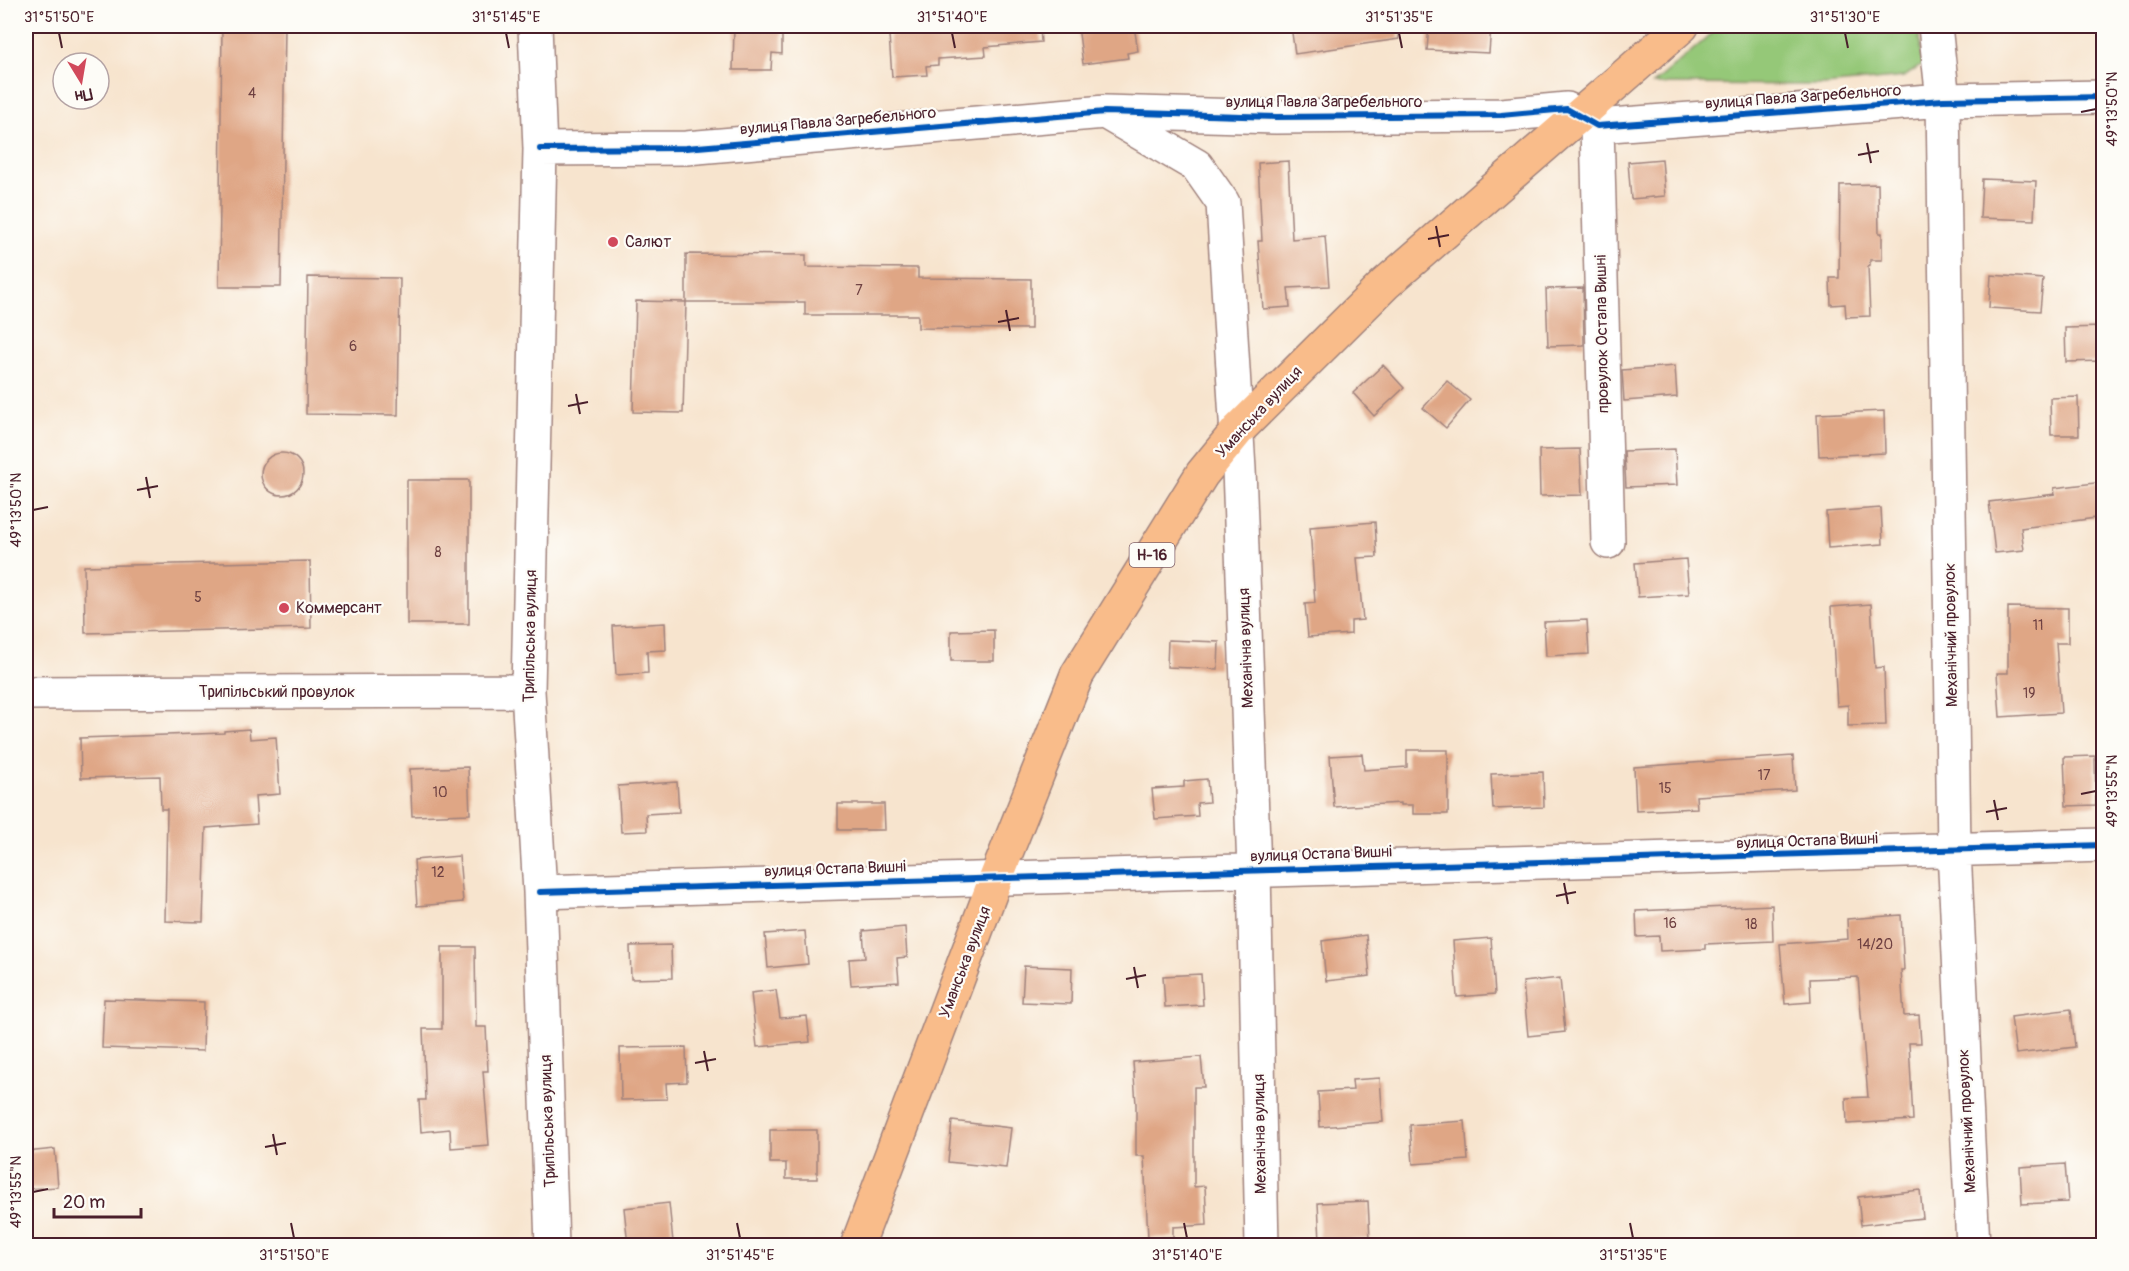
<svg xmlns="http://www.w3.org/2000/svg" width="2129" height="1271" font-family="Pangolin,sans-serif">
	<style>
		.green { fill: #95c878; stroke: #707452; stroke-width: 1.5 }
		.building { fill: #dfa685 }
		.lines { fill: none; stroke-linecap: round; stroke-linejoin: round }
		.minor-casing { stroke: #a0827c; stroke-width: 36 }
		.major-casing { stroke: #a0827c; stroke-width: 36 }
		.minor { stroke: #fff; stroke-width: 33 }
		.major { stroke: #f9bc8a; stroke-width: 33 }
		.cycleway-casing { stroke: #fdfcf7; stroke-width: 10 }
		.cycleway { stroke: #0057b8; stroke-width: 6 }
		.ticks { fill: none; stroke: #4a1f2b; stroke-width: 2 }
		.poi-dot { fill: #d1495b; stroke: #fdfcf7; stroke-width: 2 }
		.labels { text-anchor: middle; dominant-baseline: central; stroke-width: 4.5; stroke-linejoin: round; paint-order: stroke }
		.number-label { font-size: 14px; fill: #6f4142 }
		.shield { fill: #fdfcf7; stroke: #806168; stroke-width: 1.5 }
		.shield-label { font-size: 15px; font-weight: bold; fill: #4a1f2b }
		.street-label { font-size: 16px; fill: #4a1f2b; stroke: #fdfcf7 }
		.poi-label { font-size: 16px; fill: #4a1f2b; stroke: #fdfcf7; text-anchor: start }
		.neatline { fill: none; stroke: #4a1f2b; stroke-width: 2 }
		.ticks-label { font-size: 15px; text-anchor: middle; fill: #4a1f2b }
	</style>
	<rect width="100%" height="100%" fill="#fdfcf7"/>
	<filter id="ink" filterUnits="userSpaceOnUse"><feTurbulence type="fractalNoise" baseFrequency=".0167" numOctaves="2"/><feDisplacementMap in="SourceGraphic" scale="12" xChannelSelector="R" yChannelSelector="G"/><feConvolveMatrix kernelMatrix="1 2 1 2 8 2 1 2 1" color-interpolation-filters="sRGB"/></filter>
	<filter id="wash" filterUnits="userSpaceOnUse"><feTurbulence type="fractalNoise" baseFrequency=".008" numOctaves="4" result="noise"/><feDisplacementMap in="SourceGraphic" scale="24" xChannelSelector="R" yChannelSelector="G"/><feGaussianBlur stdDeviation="1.35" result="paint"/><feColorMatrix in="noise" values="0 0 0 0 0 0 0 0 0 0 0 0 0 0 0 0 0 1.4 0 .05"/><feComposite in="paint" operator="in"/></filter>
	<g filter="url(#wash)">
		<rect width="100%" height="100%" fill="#f7e4ce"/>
		<path class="green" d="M1721,26H1918L1922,65L1904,77L1825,85L1653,84Z"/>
		<g id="blocks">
			<path class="building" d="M222,26H285L281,287H219Z
				M734,26H782V54L772,53L771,70H733Z
				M962,26H1040L1041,42L985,47L986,56L938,59V65L926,66L927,75L892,77L889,35L962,30Z
				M1078,26H1134L1138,51L1127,53L1128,58L1083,64Z
				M1291,26H1398L1399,39L1295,54Z
				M1429,26H1491L1489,53L1427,50Z
				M1662,159L1665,196L1631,199L1628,162Z
				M1288,161L1292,239L1325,236L1329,286L1288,288L1290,307L1263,309L1258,241H1262L1258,163Z
				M1982,179L2036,181L2034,220L1980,218Z
				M1878,184L1879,233H1882V260H1870V265L1868,266L1870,316L1846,317L1845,304L1831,305L1830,278H1839L1840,185Z
				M686,254L806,255V267L918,268V278L1031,279V329L918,328V315H805V302H686Z
				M1991,275L2043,279L2040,311L1989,308Z
				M308,277L400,278L398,415L306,414Z
				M1583,288L1584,345L1548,346L1546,289Z
				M636,301L686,302L683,413L633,412Z
				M2103,327V361L2066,362L2065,328Z
				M1383,365L1404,388L1374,416L1353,393Z
				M1675,366L1677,397L1624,401L1622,370Z
				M1447,381L1470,400L1446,428L1423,408Z
				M2078,397L2079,435H2051L2050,398Z
				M1884,411L1885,453L1819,456L1817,414Z
				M1580,449L1582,495L1540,496L1539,450Z
				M1675,449L1677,485L1626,487L1624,451Z
				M261 474a21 21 0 1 1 42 0a21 21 0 1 1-42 0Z
				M407,480H469V624H407Z
				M2103,482V517L2021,528L2024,550L1995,553L1989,502L2055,494L2054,488Z
				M1881,508L1883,544L1828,548L1826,512Z
				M1375,522L1377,557L1357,558L1363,620L1351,621V634L1308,637L1305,604L1315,603L1310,527Z
				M1686,559L1689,594L1638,597L1635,563Z
				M310,561L311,628L85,633L84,566Z
				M1871,604L1875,668L1884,667L1886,725L1848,726V705L1837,706L1831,607Z
				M2008,607L2068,608V643H2056L2061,713L2000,717L1997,673H2008Z
				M1587,620L1589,654L1546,656L1544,622Z
				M665,623L666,650L647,651L648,673L616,675L613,626Z
				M994,630V661H951V631Z
				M1168,640L1219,642L1218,669L1167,667Z
				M249,729L250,739L276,737L280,794L255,796L257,824L206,828L203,922L165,921L167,809H161L160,776L81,778L80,738L224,733V731Z
				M1407,750H1448V814H1413V805H1401V803L1334,807L1330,756L1362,754L1364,770L1407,767Z
				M1793,756L1795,790L1696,796L1697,808L1636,811L1634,767Z
				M2095,756L2096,805L2066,806L2064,757Z
				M468,767L470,814L412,816L410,769Z
				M1543,772L1544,807L1493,809L1491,774Z
				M1207,779L1209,802L1197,803L1198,816L1155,819L1152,789L1184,787V781Z
				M677,782L679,812L646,814L647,831L621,832L618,786Z
				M838,804H884L885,830H838Z
				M459,856L463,902L417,906L414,860Z
				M1772,905L1773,941L1705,944V949L1660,951L1659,936L1637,937L1636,911Z
				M1901,915L1904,970H1901L1904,1016L1919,1015L1921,1043H1909L1913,1120L1847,1124L1846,1098L1868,1097L1858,977L1810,979L1811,1002L1785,1004L1780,944L1848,939L1847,919Z
				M905,927L907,957L897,958L899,982L851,985L849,959L865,958L863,931Z
				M805,931L808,964L768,968L765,934Z
				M1366,935L1370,976L1326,981L1322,941Z
				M1491,938L1495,994L1457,997L1453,941Z
				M671,945L672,978L631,979L630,946Z
				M442,947H475L476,1027H486L488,1071H483L489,1145L451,1148L450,1129L421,1132L419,1100H426L423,1029H442Z
				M1024,966L1072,968L1071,1004L1022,1002Z
				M1201,974L1203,1005L1165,1007L1163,976Z
				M1560,978L1565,1032L1528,1036L1523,982Z
				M776,990L780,1018L807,1016L810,1042L757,1047L751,993Z
				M104,999L204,1002L203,1051L102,1048Z
				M2071,1009L2075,1047L2016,1054L2011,1017Z
				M686,1047L687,1082L666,1083L667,1099L621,1100L620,1048Z
				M1201,1057L1204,1087H1194V1187L1205,1186L1207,1225L1173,1227V1237L1148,1238L1144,1156H1136V1104L1133,1062Z
				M1380,1078L1383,1122L1320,1127L1318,1092L1353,1090L1352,1080Z
				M952,1121L1011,1128L1006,1168L948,1162Z
				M1465,1121L1468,1160L1413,1164L1410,1125Z
				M770,1130H817V1179H786V1163H770Z
				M55,1149L58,1187L26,1189V1152Z
				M2065,1164L2068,1202L2022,1204L2020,1167Z
				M1920,1190L1923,1218L1861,1225L1858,1197Z
				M1368,1201L1370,1239L1320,1241L1318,1203Z
				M669,1203L673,1242L628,1245L624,1208Z"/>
		</g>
	</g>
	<g filter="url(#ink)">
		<use href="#blocks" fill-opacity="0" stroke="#a0827c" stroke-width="1.5"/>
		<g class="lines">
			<defs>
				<path id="minor" d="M535,26L540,149L528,691L540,892L552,1246
					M1935,26L1943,100L1954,850L1973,1246
					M1108,114L1197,166L1223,203L1239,469L1254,870L1262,1246
					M1597,126L1608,542
					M540,149L686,148L1105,112L1276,117L1501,115L1567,109L1597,126L1943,100L2104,97
					M26,693L528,691
					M540,892L2104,845"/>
				<path id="major" d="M857,1246L996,878L1077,675L1202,474L1238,430L1385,284L1682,26"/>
			</defs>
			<use href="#minor" class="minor-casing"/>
			<use href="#major" class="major-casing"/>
			<use href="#minor" class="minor"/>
			<use href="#major" class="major"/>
			<defs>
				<path id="cycleway" d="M540,149L686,148L1105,112L1276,117L1501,115L1567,109L1597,126L1943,100L2104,97
					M540,892L2104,845"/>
			</defs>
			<use href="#cycleway" class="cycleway-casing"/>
			<use href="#cycleway" class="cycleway"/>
		</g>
	</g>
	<path class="ticks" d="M59,33L62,48M506,33L509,48M952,33L955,48M1399,33L1402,48M1845,33L1848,48M2081,112L2096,109M1867,143L1871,163M1858,155L1879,151M1436,226L1440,247M1428,239L1449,235M1006,310L1010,331M998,322L1019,318M576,394L580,414M568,406L588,402M146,477L150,498M137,490L158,486M33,510L48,507M2081,794L2096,791M1994,800L1998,820M1986,812L2007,808M1564,883L1568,904M1556,896L1576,892M1134,967L1138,988M1126,979L1146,975M704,1051L708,1071M695,1063L716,1059M273,1134L277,1155M265,1147L286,1143M33,1192L48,1189M291,1223L294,1238M737,1223L740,1238M1184,1223L1187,1238M1630,1223L1633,1238"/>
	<g class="poi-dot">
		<circle cx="613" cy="242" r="6"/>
		<circle cx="284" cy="608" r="6"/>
	</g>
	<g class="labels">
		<g class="number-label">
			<text x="252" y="93">4</text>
			<text x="859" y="290">7</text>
			<text x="353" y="346">6</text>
			<text x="438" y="552">8</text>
			<text x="198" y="597">5</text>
			<text x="2038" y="625">11</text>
			<text x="2029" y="693">19</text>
			<text x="1764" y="775">17</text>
			<text x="1665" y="788">15</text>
			<text x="440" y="792">10</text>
			<text x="438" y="872">12</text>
			<text x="1670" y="923">16</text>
			<text x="1751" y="924">18</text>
			<text x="1875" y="944">14/20</text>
		</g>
		<rect class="shield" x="1129.5" y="543" width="45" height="24" rx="4.5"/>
		<g class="shield-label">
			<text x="1152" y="555">Н-16</text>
		</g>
		<g class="street-label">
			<text transform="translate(1803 97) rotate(-4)">вулиця Павла Загребельного</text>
			<text x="1324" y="102">вулиця Павла Загребельного</text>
			<text transform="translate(838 121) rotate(-5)">вулиця Павла Загребельного</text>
			<text transform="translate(1602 334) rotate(-91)">провулок Остапа Вишні</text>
			<text transform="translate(1259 412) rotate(-47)">Уманська вулиця</text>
			<text transform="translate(1951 635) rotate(-91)">Механічний провулок</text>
			<text transform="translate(530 636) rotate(-89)">Трипільська вулиця</text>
			<text transform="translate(1246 648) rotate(-92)">Механічна вулиця</text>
			<text x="277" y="692">Трипільський провулок</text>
			<text transform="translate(1807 841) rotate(-2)">вулиця Остапа Вишні</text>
			<text transform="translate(1321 854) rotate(-2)">вулиця Остапа Вишні</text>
			<text transform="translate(835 869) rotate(-2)">вулиця Остапа Вишні</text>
			<text transform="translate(965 962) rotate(-69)">Уманська вулиця</text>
			<text transform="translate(548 1121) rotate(-92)">Трипільська вулиця</text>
			<text transform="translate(1967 1121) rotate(-93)">Механічний провулок</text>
			<text transform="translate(1260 1134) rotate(-91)">Механічна вулиця</text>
		</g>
		<g class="poi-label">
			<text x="625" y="242">Салют</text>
			<text x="296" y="608">Коммерсант</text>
		</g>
	</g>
	<rect width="2129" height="1271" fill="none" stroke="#fdfcf7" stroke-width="66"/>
	<g transform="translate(81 81) rotate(169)"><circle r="28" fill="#fdfcf7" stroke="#b5a4a5" stroke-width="1.5"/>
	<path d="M0-4.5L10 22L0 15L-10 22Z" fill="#d1495b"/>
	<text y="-9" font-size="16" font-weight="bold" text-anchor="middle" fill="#4a1f2b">Пн</text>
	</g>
	<path d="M54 1208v9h87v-9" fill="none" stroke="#4a1f2b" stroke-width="3"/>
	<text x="63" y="1208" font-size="18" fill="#4a1f2b" stroke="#fdfcf7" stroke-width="4.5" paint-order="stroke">20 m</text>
	<rect x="33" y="33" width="2063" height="1205" class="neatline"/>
	<g class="ticks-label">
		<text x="59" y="22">31°51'50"E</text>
		<text x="506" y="22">31°51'45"E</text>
		<text x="952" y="22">31°51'40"E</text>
		<text x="1399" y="22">31°51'35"E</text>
		<text x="1845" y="22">31°51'30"E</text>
		<text transform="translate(2112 109) rotate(-90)" y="5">49°13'50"N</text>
		<text transform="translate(16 510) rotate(-90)" y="5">49°13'50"N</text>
		<text transform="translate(2112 791) rotate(-90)" y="5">49°13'55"N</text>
		<text transform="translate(16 1192) rotate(-90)" y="5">49°13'55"N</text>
		<text x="294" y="1260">31°51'50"E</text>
		<text x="740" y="1260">31°51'45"E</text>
		<text x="1187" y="1260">31°51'40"E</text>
		<text x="1633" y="1260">31°51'35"E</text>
	</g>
</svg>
